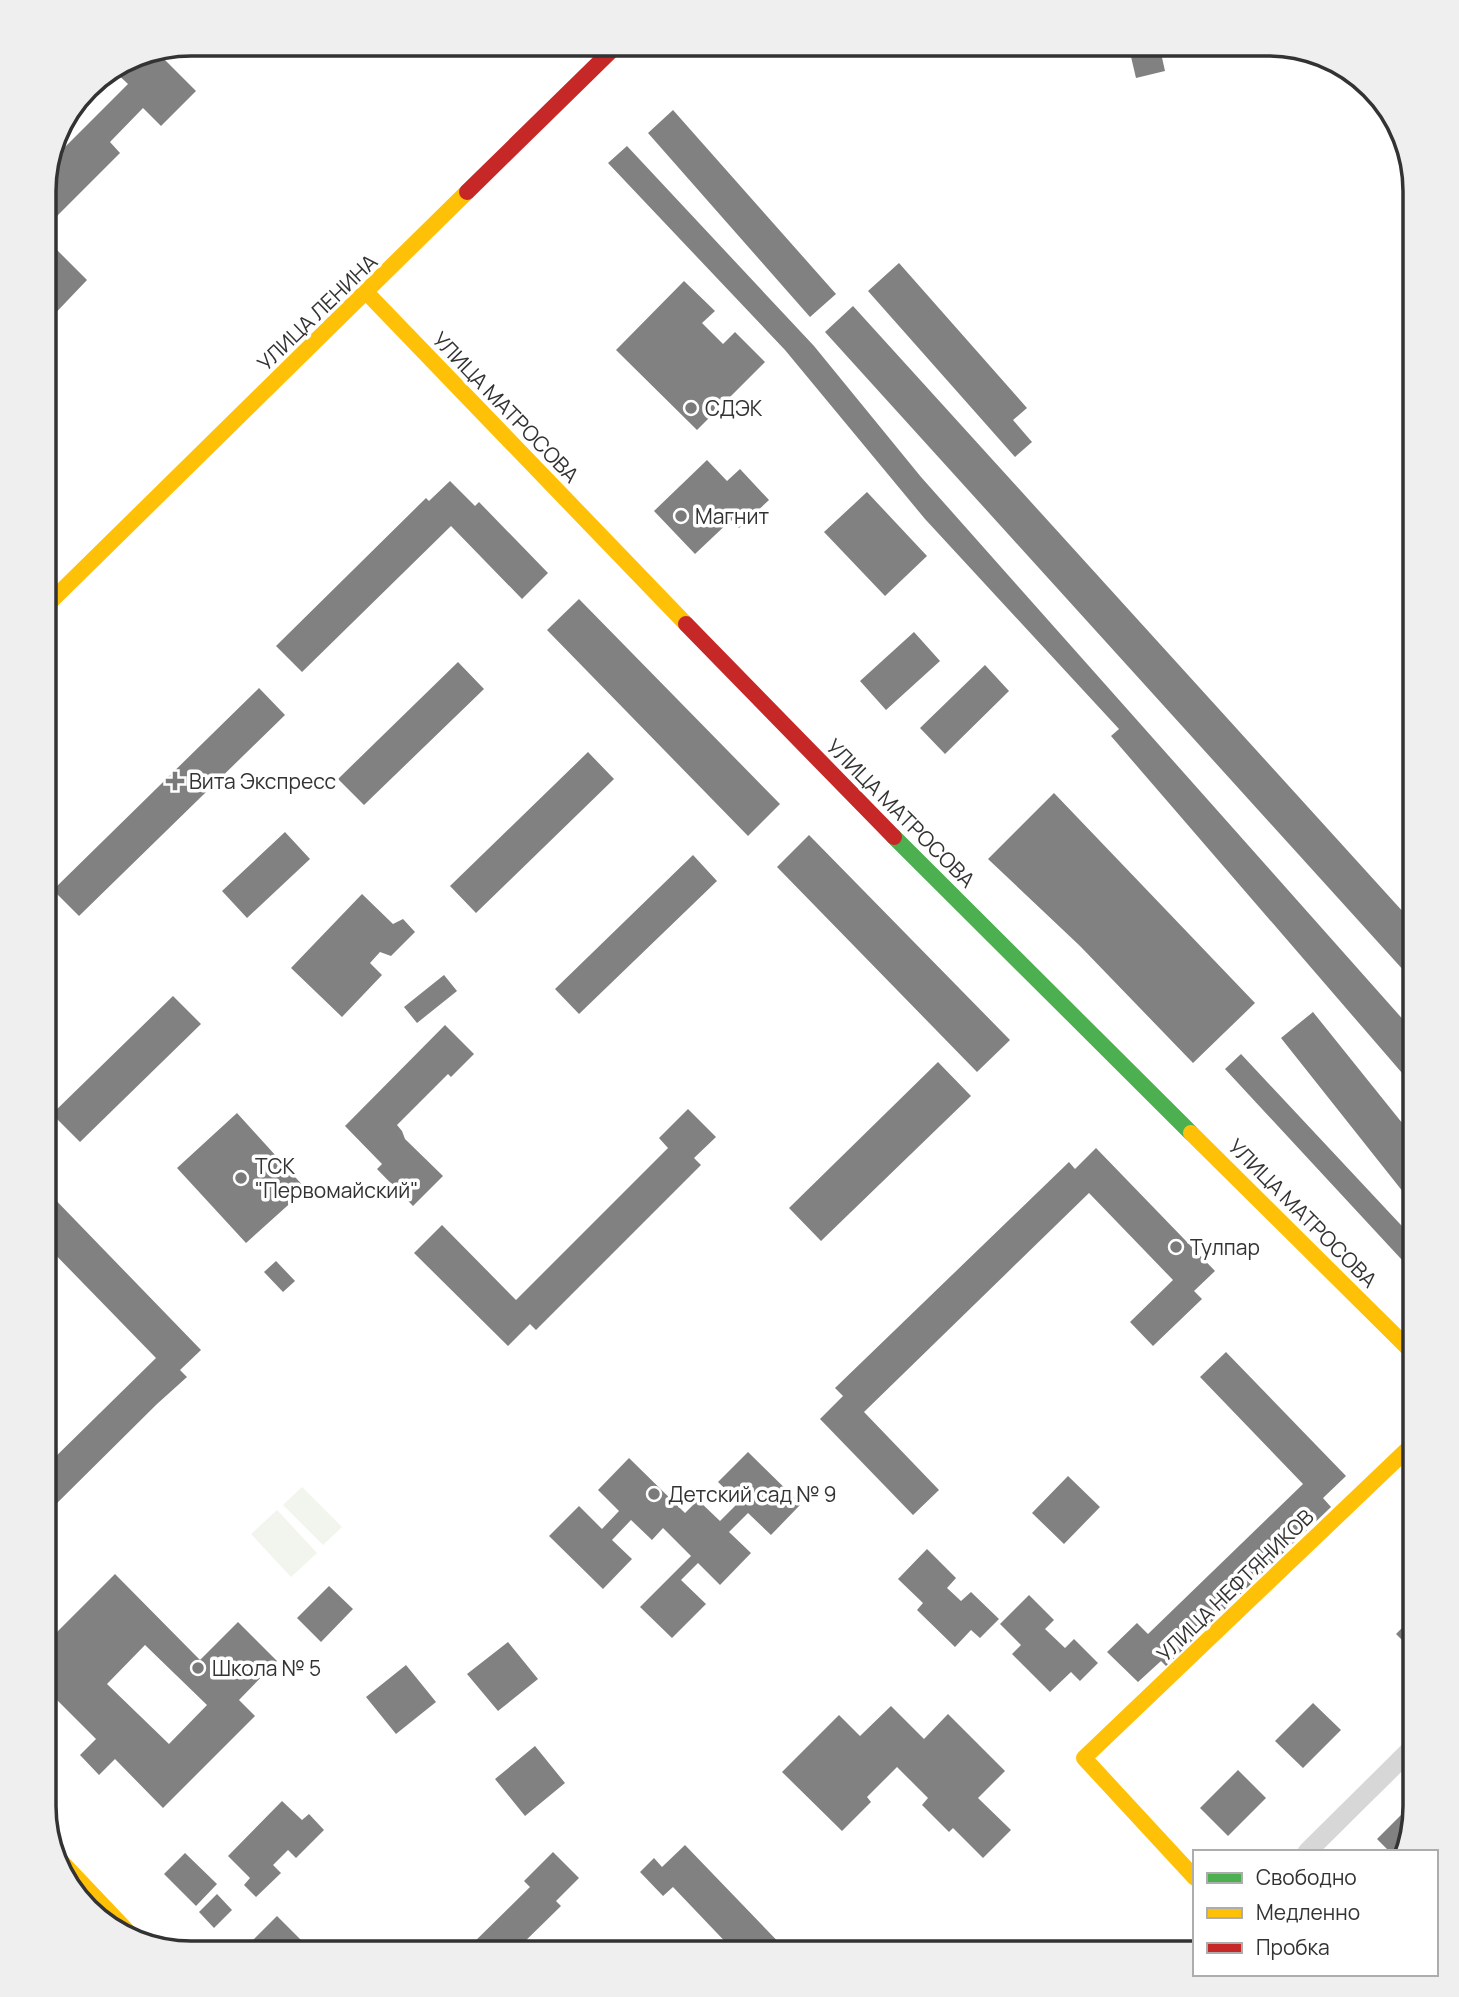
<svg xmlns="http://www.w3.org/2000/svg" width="1459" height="1997" font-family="Manrope,sans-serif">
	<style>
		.pitch { fill: #f1f5ed }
		.building { fill: #818181; fill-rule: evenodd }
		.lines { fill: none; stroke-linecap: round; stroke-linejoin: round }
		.street { stroke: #d7d7d7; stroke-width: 19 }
		.fast { stroke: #4caf50; stroke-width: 16 }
		.slow { stroke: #ffc107; stroke-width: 16 }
		.jam { stroke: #c62828; stroke-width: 16 }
		.poi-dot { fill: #7a7a7a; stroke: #fff; stroke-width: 2.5 }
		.labels { text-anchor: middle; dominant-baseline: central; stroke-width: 7; stroke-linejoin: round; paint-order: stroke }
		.street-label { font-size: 21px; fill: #333; stroke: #fff }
		.poi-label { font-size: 21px; fill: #333; stroke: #fff; text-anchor: start }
		.rim { fill: none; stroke: #333; stroke-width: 3.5 }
	</style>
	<rect width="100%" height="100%" fill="#fff"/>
	<path class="pitch" d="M302,1487L342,1527L323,1545L283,1505Z
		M277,1510L317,1553L291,1577L251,1534Z"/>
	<path class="building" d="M1128,44H1159L1165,71L1136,78Z
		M156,51L196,91L161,126L143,108L110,142L120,153L44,229V181L49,163L128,84L112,69L135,55Z
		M673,110L836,294L810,317L648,133Z
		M627,146L814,346L921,477L1415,1033V1088L1111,736L1119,729L925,519L785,350L608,163Z
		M44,237L87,280L46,323L44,321Z
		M899,263L1027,408L1013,420L1032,442L1015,457L868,291Z
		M684,281L715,311L702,323L723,344L735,332L765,362L697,430L616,350Z
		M853,306L1415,925V983L825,332Z
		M707,460L727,481L740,469L769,500L739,528L731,520L695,554L654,511Z
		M450,481L475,506L479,502L548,573L522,599L451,526L302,672L276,646L426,498L429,501Z
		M867,492L927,556L885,596L824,532Z
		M579,599L780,804L748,836L547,630Z
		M914,632L940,661L886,710L860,681Z
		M458,662L484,689L364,805L338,779Z
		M985,665L1009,691L945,754L920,728Z
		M259,688L285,715L79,916L53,890Z
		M588,752L614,779L476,913L450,886Z
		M1054,793L1255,1003L1193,1063L1080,946L988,859Z
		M285,832L310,859L247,918L222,891Z
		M809,835L1010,1040L977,1072L777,867Z
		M693,855L717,881L579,1014L555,989Z
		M362,894L393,924L403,919L415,932L391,956L380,952L370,963L382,975L342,1017L291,968Z
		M444,975L457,991L417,1023L404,1007Z
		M173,996L201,1024L80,1142L52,1114Z
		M1313,1012L1415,1139V1207L1281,1038Z
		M445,1025L474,1054L451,1077L448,1074L397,1125L402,1131L405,1139L443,1176L413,1206L377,1169L382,1164L345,1126Z
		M1241,1054L1415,1240V1274L1225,1069Z
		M938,1062L971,1096L821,1241L789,1208Z
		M688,1109L716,1137L694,1158L701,1165L536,1330L530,1324L508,1346L414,1253L442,1225L516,1300L668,1148L659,1138Z
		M237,1113L306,1189L246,1243L177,1168Z
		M1096,1148L1215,1271L1194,1291L1202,1299L1153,1346L1130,1322L1173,1280L1089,1193L864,1412L939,1490L913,1515L820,1419L843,1396L835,1388L1069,1162L1075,1169Z
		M44,1188L201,1350L180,1370L187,1377L157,1404L44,1516V1468L156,1358L44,1243Z
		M276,1261L295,1281L283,1292L264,1272Z
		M1226,1352L1346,1476L1323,1498L1331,1507L1166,1666L1161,1661L1138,1682L1107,1652L1137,1623L1148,1634L1303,1484L1200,1377Z
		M748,1452L801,1504L771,1535L748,1513L729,1532L751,1553L720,1585L698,1563L681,1580L706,1604L672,1638L640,1607L691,1556L663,1528L652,1540L631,1520L612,1540L632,1559L603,1589L549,1536L579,1506L602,1529L619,1511L598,1490L629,1458L685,1513L698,1500L720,1521L739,1502L718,1482Z
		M1068,1476L1100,1507L1064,1544L1032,1513Z
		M927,1549L956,1578L947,1588L961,1601L971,1592L999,1619L980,1638L971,1630L955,1647L917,1610L923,1603L898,1579Z
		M115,1574L200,1660L238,1622L277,1661L239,1700L255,1716L163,1808L115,1759L99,1775L80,1755L96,1739L44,1687V1645ZM145,1645L207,1705L169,1744L107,1684Z
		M329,1586L353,1609L321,1642L297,1618Z
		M1029,1595L1054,1620L1045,1629L1065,1648L1074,1639L1098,1663L1080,1681L1071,1672L1050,1692L1012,1654L1021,1645L1000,1624Z
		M1415,1615V1653L1396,1634Z
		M508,1642L538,1679L498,1711L467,1674Z
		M406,1665L436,1702L396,1734L366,1697Z
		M1313,1703L1341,1730L1303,1768L1275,1741Z
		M891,1706L924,1739L948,1714L1005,1771L978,1798L1011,1830L983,1858L953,1828L949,1832L922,1805L928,1798L897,1767L867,1797L871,1802L842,1831L782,1772L839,1715L860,1736Z
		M535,1746L565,1783L525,1816L495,1779Z
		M1238,1770L1266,1798L1228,1836L1200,1808Z
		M282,1801L302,1820L309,1814L324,1830L296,1858L288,1850L273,1865L281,1873L256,1897L244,1885L250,1878L228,1856Z
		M1415,1801L1403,1852H1390L1377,1839Z
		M685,1845L789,1953H736L673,1887L663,1896L640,1872L654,1858L662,1867Z
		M553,1852L579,1878L556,1901L561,1906L513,1953H463L530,1887L524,1881Z
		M185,1853L217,1884L196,1906L164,1874Z
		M217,1894L232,1910L214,1928L199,1912Z
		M277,1916L304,1943L295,1951L297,1953H260L250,1943Z"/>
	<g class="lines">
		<path class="street" d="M1307,1852L1415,1745"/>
		<path class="fast" d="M894,837L1191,1133"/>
		<path class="slow" d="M367,293L686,624
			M44,608L467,192
			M1191,1133L1415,1355
			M58,1858L134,1938
			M1195,1878L1084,1758L1415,1442"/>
		<path class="jam" d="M467,192L618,44
			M686,624L894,837"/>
	</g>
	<g class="poi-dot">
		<circle cx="691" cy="408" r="7"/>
		<circle cx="681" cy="516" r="7"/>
		<path d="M171.5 770.5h7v7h7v7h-7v7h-7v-7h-7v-7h7z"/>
		<circle cx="241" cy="1178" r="7"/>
		<circle cx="1176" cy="1247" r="7"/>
		<circle cx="654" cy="1494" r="7"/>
		<circle cx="198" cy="1668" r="7"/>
	</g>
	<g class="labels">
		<g class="street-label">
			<text transform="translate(317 312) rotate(-44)">УЛИЦА ЛЕНИНА</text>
			<text transform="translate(506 407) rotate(46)">УЛИЦА МАТРОСОВА</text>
			<text transform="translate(901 813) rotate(45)">УЛИЦА МАТРОСОВА</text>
			<text transform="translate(1303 1213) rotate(45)">УЛИЦА МАТРОСОВА</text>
			<text transform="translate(1235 1585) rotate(-44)">УЛИЦА НЕФТЯНИКОВ</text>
		</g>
		<g class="poi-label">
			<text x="705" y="408">СДЭК</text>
			<text x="695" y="516">Магнит</text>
			<text x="189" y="781">Вита Экспресс</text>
			<text x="255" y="1166">ТСК<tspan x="255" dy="24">"Первомайский"</tspan></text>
			<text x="1190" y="1247">Тулпар</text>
			<text x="668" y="1494">Детский сад № 9</text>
			<text x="212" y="1668">Школа № 5</text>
		</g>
	</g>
	<path d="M0 0H1459V1997H0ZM191 56H1268A135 135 0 0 1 1403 191V1806A135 135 0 0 1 1268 1941H191A135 135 0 0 1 56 1806V191A135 135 0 0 1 191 56Z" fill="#efefef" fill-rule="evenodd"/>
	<path class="rim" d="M191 56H1268A135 135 0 0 1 1403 191V1806A135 135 0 0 1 1268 1941H191A135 135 0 0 1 56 1806V191A135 135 0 0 1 191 56Z"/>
	<rect x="1193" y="1850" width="245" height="126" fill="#ffffff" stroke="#adadad" stroke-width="2"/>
	<rect x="1207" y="1873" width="35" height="10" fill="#4caf50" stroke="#adadad" stroke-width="2"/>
	<text x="1256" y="1885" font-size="21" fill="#333333">Свободно</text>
	<rect x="1207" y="1908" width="35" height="10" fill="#ffc107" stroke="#adadad" stroke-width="2"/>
	<text x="1256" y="1920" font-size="21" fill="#333333">Медленно</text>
	<rect x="1207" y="1943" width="35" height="10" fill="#c62828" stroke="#adadad" stroke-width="2"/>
	<text x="1256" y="1955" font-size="21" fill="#333333">Пробка</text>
</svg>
